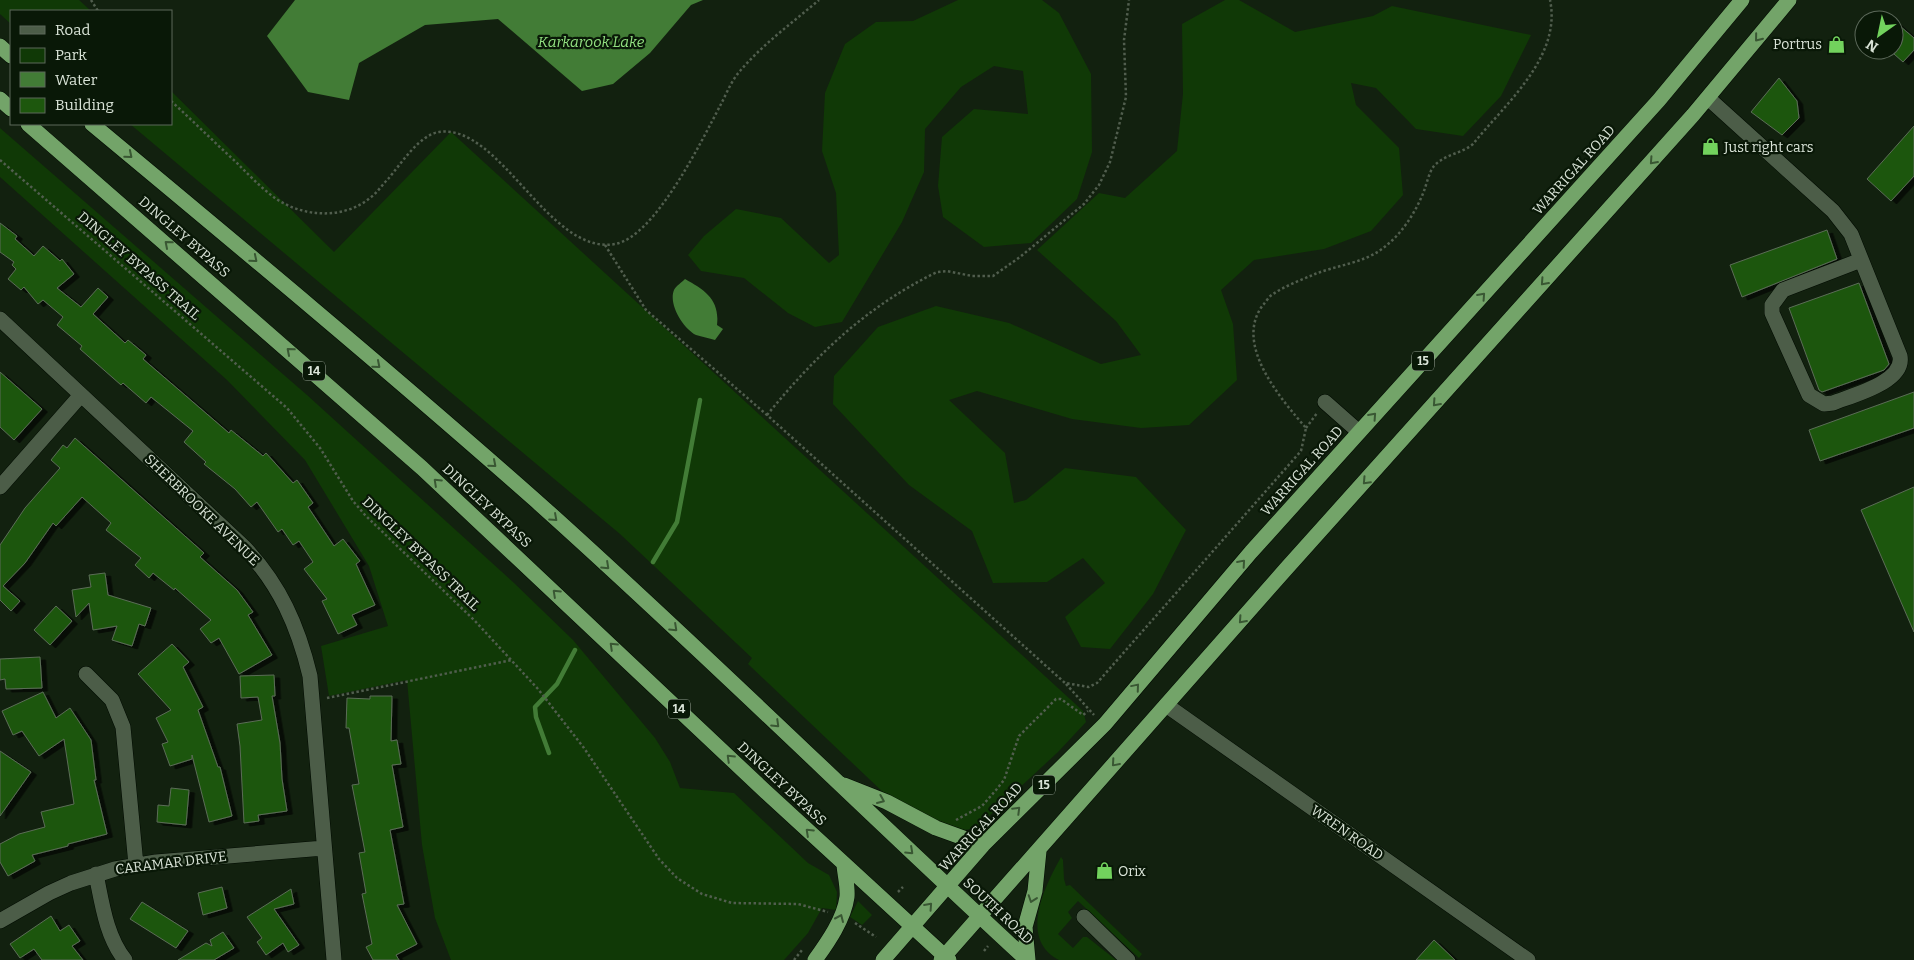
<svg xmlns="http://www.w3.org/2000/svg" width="1914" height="960" font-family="Bitter,serif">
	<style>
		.green { fill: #103906 }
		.water { fill: #427c36 }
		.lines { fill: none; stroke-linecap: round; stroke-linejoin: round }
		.stream { stroke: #427c36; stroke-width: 4.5 }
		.building { fill: #1d570d; stroke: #5b6d57; filter: url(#shadow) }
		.minor-casing { stroke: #010b00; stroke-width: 16 }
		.highway-casing { stroke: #010b00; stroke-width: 16 }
		.path { stroke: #515e4e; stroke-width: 2.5; stroke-dasharray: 2.5 2.5; stroke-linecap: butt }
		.minor { stroke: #4c5d48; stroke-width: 15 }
		.highway { stroke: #73a469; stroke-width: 15 }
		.oneway { stroke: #395733 }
		.labels { text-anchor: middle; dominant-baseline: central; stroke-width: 4.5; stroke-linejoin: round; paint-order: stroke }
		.shield { fill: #091807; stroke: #9ba699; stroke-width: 1 }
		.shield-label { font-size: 12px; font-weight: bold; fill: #d9e3d7 }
		.poi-label { font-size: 14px; fill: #d9e3d7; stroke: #091807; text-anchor: start }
		.street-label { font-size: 14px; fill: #d9e3d7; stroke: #091807 }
		.water-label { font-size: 15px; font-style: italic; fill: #92e081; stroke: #091807 }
	</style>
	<defs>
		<filter id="shadow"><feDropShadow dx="5.5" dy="3" stdDeviation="0" flood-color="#0009"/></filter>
	</defs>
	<rect width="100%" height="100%" fill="#12210f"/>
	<path class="green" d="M0,0H79L91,11H11V24L0,14Z
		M958,0H1042L1059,13L1091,74L1092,152L1077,199L1031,243L984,247L943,217L938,186L942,137L974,109L1028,114L1023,71L994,66L961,87L925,129L924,172L902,222L842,322L815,327L788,313L744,278L701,271L688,255L704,236L736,209L781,218L829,263L839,255L836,193L822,151L825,93L845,44L876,22L913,21Z
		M1225,0H1239L1295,32L1373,16L1392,6L1531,35L1501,96L1463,136L1416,129L1376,88L1351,83L1356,105L1399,148L1403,195L1371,231L1324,249L1254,260L1221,290L1233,324L1237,380L1189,425L1141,428L1072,419L977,391L949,400L1005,453L1014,503L1026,500L1065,468L1136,477L1186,530L1153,594L1110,649L1081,647L1065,617L1105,583L1083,558L1047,582L993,583L972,531L909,485L833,404L834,376L878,327L936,306L1009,323L1101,364L1141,355L1116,321L1037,250L1099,193L1125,198L1177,151L1183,94L1182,24Z
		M171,91L334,252L451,132L1083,711L1086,722L1058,752L987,818L990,821L978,829L960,830L910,808L886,795L748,664L752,658L620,534L130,124H171Z
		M0,128L307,395L514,583L573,640L655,738L670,762L680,788L734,793L808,863L829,875L837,892L836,910L822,908L808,933L784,960H451L435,918L422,845L407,680L329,696L321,646L388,626L369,566L305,460L227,380L0,177Z
		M1061,857L1063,860L1064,879L1066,886L1070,885L1142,954L1139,958L1078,901L1068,912L1072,918L1058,934L1073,948L1083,937H1087L1116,960H1059C1018,939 1045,886 1061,857Z
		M858,901L872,915L862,925L850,917Z"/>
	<path class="water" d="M295,0H703L691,5L650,53L613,84L582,91L498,19L425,25L359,63L349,100L308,92L267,36Z
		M685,279C705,290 720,300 717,325L723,329L715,340C709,338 702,337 696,335C684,329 668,305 674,290C676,286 682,282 685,279Z"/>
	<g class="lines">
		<path class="stream" d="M653,562L677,522L700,400
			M549,753L536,717L535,707L557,684L575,650"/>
	</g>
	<path class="building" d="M1894,21L1914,38V50L1903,62L1894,54Z
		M1779,78L1797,101L1799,118L1782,135L1751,112Z
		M1914,126V176L1891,201L1867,179Z
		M0,223L17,236L15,239L34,256L43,246L60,261L62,259L74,274L57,288L81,307L98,288L108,297L93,314L125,343L128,340L146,355L143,359L229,433L231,430L263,456L266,453L293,483L297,480L313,503L308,507L334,546L343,539L360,561L356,564L375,605L352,615L357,625L338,634L322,601L327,599L304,569L313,562L299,541L293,545L282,529L278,532L257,502L251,507L235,489L204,464L206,462L184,442L193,431L151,397L146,403L123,383L121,385L80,349L82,346L57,325L63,317L43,300L38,304L24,287L21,290L8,279L16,269L12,265L14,262L0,252Z
		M1827,230L1837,259L1742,297L1730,265Z
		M1859,283L1889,364L1884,370L1822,392L1819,390L1789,308Z
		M0,372L42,409L14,440L0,427Z
		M1914,392V428L1820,461L1809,430Z
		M75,438L204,553L200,557L237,590L253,612L248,615L272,655L239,674L219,638L211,643L200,629L211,620L175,588L174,590L153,573L149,578L135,565L141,558L106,530L111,523L82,497L56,526L53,523L25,563L3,586L20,601L11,611L0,600V545L25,508L60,468L51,460L63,445L67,448Z
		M1914,487V632L1861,510Z
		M105,573L108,595L151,608L145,626L139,624L132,646L112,640L117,626L93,630L89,603L76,617L72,590L91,587L89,575Z
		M56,606L72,621L50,645L34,630Z
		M172,644L189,662L183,667L203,707L198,710L218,767H220L232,816L209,822L192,755V759L170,766L162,744L168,742L156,718L171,710L138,674Z
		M40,657L42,688L6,689L5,679L0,680V659Z
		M274,675L275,696H272L280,743L282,779L287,811L258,815L259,821L244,823L240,746L237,724L262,720L258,697L241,698L240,676Z
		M43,692L56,718L70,708L91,740L96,780H94L107,834L68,844V846L32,855L35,861L8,876L0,862V844L19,834L45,827L41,812L74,804L64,739L39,756L22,731L13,735L2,711Z
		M370,696H392L391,741L397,740L401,764L392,765L403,827L390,830L404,904L397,905L417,944L396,955L399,960H373L366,947L372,944L362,894L366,893L359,853L365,852L352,785L359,784L349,728H346L347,698L370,699Z
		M0,751L31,772L0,816Z
		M171,788L189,790L186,825L157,822L158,805L169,806Z
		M222,887L227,908L203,915L198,893Z
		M291,889L294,904L274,909L299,945L288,952L283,943L266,955L257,942L262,938L247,917Z
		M142,902L188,931L176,948L130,919Z
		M51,916L60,931L69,925L80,941L72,946L83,960H42L34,949L20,958L10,944Z
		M223,932L234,948L214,960H178L206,943L212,946L210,940Z
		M1434,940L1455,960H1416Z"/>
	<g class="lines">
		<defs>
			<path id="minor" d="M1708,98L1833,211L1851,234L1900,356C1905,382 1853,395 1833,403L1824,404L1809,395L1772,313V305L1783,290L1861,260
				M0,319L244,547C280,585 298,626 310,676L334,960
				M1325,402L1359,432
				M0,487L81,395
				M86,674L112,700L123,727L136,865
				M1166,705L1528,960
				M96,874C102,903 106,936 125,960
				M1084,917L1128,960
				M0,921L49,893L71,883L115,869L156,862L324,848"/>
			<path id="highway" d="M0,46L11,56
				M0,99L11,109
				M28,124L422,468L766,792L949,960
				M92,124C240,247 389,371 534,499C702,649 861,807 1027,960
				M844,785L887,802L936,828L983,845
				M815,960C828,942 844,919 847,897C848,887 845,876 844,865
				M883,960L983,845L1105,724L1251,552L1659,100L1742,0
				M941,960L1285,570L1693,115L1789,0
				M1028,960L1025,927L1035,891L1039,851"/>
		</defs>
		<use href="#minor" class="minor-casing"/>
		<use href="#highway" class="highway-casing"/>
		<path class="path" d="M91,0L98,11
			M171,101C193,121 214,142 236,162C248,174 261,188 275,198C302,217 343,220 370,198C377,193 382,185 388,179C401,164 419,135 439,132C500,123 549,256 615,244C655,237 702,140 720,106C726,95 731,81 740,71C763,44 792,23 819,0
			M0,160L287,408L320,448L353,501L365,515L475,621L538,689L584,748L659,859L677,878L702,894L732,903L798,904L828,912
			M605,245L646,310L767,415L1065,683L1089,687L1097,683L1301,451L1306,428C1281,399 1233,344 1263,305C1266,302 1269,296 1273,294C1285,286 1301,280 1315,274C1335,266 1361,263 1379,251C1400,237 1415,214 1424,191C1427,183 1429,172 1434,166C1445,154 1461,154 1473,144C1505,104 1562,57 1550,0
			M767,415C816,355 867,306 937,272L947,271L972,276H993L1020,257L1084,204L1099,185L1110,162L1126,97L1124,40L1129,0
			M1306,428L1317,413
			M1066,684L1094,715
			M327,698L512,660
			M956,820L982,806L996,790L1004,780L1019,736L1056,699H1061L1083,715L1088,711
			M898,892L903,887
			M855,923L876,937
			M984,951L988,946
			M794,960L802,950"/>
		<use href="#minor" class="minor"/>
		<use href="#highway" class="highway"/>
	</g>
	<defs><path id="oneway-chevron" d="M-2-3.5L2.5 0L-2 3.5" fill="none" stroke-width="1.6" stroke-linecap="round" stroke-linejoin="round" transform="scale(1.25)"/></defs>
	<g class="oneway">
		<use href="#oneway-chevron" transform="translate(1758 38) rotate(129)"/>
		<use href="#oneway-chevron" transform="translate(129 155) rotate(40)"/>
		<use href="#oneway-chevron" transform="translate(1653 161) rotate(132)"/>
		<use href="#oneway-chevron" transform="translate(168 244) rotate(-139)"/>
		<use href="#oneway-chevron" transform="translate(254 259) rotate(40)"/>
		<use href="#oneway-chevron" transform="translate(1544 282) rotate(132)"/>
		<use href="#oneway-chevron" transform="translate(1482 296) rotate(-48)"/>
		<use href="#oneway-chevron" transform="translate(290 351) rotate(-139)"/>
		<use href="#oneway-chevron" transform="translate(377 365) rotate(41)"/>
		<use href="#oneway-chevron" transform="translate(1436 403) rotate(132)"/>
		<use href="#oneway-chevron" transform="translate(1373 416) rotate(-48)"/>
		<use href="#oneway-chevron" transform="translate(493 464) rotate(41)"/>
		<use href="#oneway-chevron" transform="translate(1366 481) rotate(133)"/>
		<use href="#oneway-chevron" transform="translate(437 482) rotate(-137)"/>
		<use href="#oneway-chevron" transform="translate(554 518) rotate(42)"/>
		<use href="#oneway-chevron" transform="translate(1242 563) rotate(-49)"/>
		<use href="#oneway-chevron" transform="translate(606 566) rotate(43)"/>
		<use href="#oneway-chevron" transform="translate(556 593) rotate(-137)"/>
		<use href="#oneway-chevron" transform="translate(1242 620) rotate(132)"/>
		<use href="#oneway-chevron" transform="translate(674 628) rotate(43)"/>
		<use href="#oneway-chevron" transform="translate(613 646) rotate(-136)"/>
		<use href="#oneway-chevron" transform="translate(1136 687) rotate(-50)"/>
		<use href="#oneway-chevron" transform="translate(776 724) rotate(44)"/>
		<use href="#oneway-chevron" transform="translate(730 758) rotate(-136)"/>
		<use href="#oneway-chevron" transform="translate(1115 763) rotate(131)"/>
		<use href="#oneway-chevron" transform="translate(881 800) rotate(23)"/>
		<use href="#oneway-chevron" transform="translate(1017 810) rotate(-45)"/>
		<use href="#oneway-chevron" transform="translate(809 832) rotate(-137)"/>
		<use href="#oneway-chevron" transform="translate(910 851) rotate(43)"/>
		<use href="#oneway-chevron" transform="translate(1032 899) rotate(109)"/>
		<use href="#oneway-chevron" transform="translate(929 906) rotate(-48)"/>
		<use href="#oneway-chevron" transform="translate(840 918) rotate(-66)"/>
	</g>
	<defs>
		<symbol id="shop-bare" viewBox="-9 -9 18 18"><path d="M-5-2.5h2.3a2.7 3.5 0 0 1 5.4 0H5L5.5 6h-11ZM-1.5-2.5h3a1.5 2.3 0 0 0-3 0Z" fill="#72d25d" stroke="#091807" stroke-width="2.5" paint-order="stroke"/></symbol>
	</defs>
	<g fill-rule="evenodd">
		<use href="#shop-bare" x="1824" y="32" width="25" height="25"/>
		<use href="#shop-bare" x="1698" y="134" width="25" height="25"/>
		<use href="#shop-bare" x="1092" y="858" width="25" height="25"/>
	</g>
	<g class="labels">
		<g class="shield">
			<rect x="1412" y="351.5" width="22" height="19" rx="4"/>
			<rect x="303" y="361.5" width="22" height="19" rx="4"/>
			<rect x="668" y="699.5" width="22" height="19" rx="4"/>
			<rect x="1033" y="775.5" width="22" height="19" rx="4"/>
		</g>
		<g class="shield-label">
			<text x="1423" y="361">15</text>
			<text x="314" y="371">14</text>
			<text x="679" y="709">14</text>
			<text x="1044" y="785">15</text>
		</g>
		<g class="poi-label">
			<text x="1822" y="44" text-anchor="end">Portrus</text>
			<text x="1724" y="147">Just right cars</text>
			<text x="1118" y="871">Orix</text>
		</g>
		<g class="street-label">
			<text transform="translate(1574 170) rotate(-48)">WARRIGAL ROAD</text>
			<text transform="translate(184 237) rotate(41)">DINGLEY BYPASS</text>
			<text transform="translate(139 266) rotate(41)">DINGLEY BYPASS TRAIL</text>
			<text transform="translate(1302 471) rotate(-48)">WARRIGAL ROAD</text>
			<text transform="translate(487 506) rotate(43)">DINGLEY BYPASS</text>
			<text transform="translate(202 510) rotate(44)">SHERBROOKE AVENUE</text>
			<text transform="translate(421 554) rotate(44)">DINGLEY BYPASS TRAIL</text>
			<text transform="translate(782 784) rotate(43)">DINGLEY BYPASS</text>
			<text transform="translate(981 827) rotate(-47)">WARRIGAL ROAD</text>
			<text transform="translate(1347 833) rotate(35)">WREN ROAD</text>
			<text transform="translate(171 863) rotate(-7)">CARAMAR DRIVE</text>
			<text transform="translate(998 911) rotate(43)">SOUTH ROAD</text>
		</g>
		<g class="water-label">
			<text x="591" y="42">Karkarook Lake</text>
		</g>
	</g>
	<rect x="10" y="10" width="162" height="115" fill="#091807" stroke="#5c695a"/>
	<rect x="20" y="26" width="25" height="8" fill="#4c5d48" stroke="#5c695a"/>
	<text x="55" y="35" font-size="15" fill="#d9e3d7">Road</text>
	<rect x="20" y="48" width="25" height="15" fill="#103906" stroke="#5c695a"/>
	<text x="55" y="60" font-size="15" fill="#d9e3d7">Park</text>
	<rect x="20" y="72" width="25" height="15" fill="#427c36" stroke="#5c695a"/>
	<text x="55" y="85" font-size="15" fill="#d9e3d7">Water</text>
	<rect x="20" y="98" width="25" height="15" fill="#1d570d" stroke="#5c695a"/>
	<text x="55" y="110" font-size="15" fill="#d9e3d7">Building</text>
	<g transform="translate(1879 35) rotate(213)"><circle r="24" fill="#091807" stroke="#5c695a"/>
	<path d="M0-4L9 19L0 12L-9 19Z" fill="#72d25d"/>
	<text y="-8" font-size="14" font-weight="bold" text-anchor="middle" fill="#d9e3d7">N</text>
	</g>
</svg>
